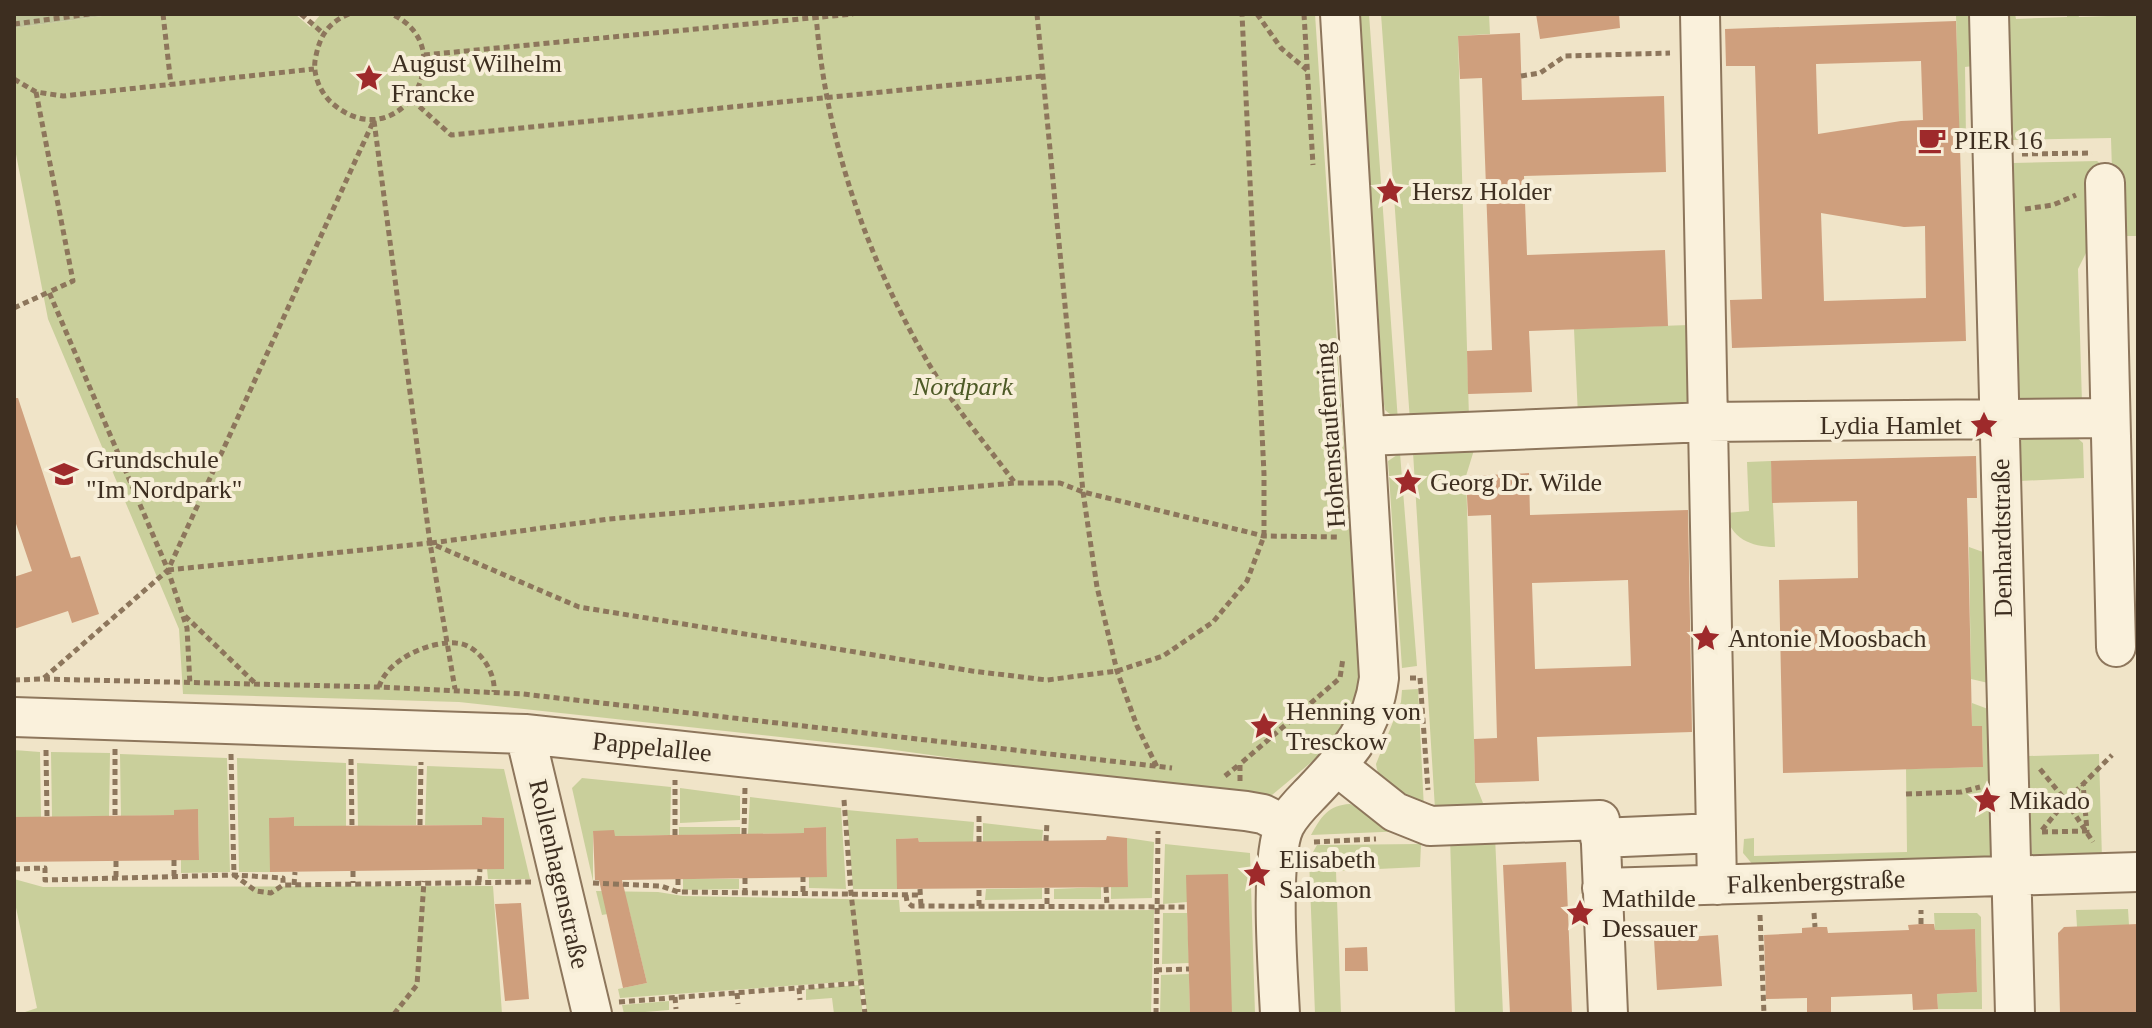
<svg xmlns="http://www.w3.org/2000/svg" width="2152" height="1028" font-family="Georgia,serif">
	<style>
		.green { fill: #c9cf9b }
		.cemetery { fill: #bfc49a }
		.building { fill: #cf9f7d; fill-rule: evenodd }
		.lines { fill: none; stroke-linecap: round; stroke-linejoin: round }
		.minor-casing { stroke: #8d765c; stroke-width: 42 }
		.path { stroke: #8d765c; stroke-width: 5; stroke-dasharray: 6 4; stroke-linecap: butt }
		.minor { stroke: #faf1dc; stroke-width: 38 }
		.labels { text-anchor: middle; dominant-baseline: central; stroke-width: 8; stroke-linejoin: round; paint-order: stroke }
		.poi-label { font-size: 26px; fill: #3d2e20; stroke: #f7eed8; text-anchor: start }
		.park-label { font-size: 26px; font-style: italic; fill: #4d5a26; stroke: #f7eed8 }
		.street-label { font-size: 26px; fill: #3d2e20; stroke: #f7eed8 }
	</style>
	<rect width="100%" height="100%" fill="#f0e4c8"/>
	<path class="green" d="M117,14H295L310,27L321,14H1315L1348,509L1355,516L1358,561L1352,567L1357,653L1364,659L1354,717L1338,740L1272,795L1249,799L880,748L459,702L183,694L179,629L48,319L14,144V28Z
		M1359,14H1369L1398,421L1385,410L1384,404Z
		M1381,14H1489L1490,34L1458,36L1469,418L1410,421Z
		M1956,14H1979L1973,66L1965,67L1966,139H1959Z
		M2009,14H2015L2016,19L2067,17V14H2078L2079,17L2108,16L2109,14L2138,16V236H2114L2111,138L2012,140Z
		M2097,161L2105,167L2100,225L2078,269L2082,403L2019,405L2013,163Z
		M1689,325L1690,399L1685,408L1578,416L1574,329Z
		M2075,436L2083,443L2084,478L2020,481V437Z
		M1474,450L1466,476L1474,739L1475,783L1485,808L1435,809L1413,452Z
		M1400,453L1417,666L1402,668L1388,461Z
		M1771,461L1775,547C1751,547 1730,538 1726,513L1749,511L1747,462Z
		M1969,547L1994,556L1997,685L1971,679Z
		M1418,689L1424,809C1403,802 1379,788 1376,764L1401,702L1402,690Z
		M1972,703L1996,712L2002,862L1754,866L1743,853L1744,839L1754,838V856L1907,852L1906,769L1983,767L1982,726H1972Z
		M14,750L40,752L41,817H14Z
		M51,752L110,753L109,816L52,817Z
		M120,754L227,758L230,872L181,873V860L199,859L198,810H175L174,815L121,816Z
		M2099,754L2102,859L2032,860L2029,756Z
		M237,758L346,763V826H294V817L270,818V872H239Z
		M357,763L417,766L416,825L358,826Z
		M427,766L504,769L530,879H488L487,869L504,868V818L483,817L482,825H425Z
		M582,778L671,787L670,835L615,836L593,831V881L572,788Z
		M680,788L740,796V820L680,823Z
		M750,797L841,808L846,889L809,888V877H827L826,827L804,828V833L748,834Z
		M1350,804L1406,831L1311,835C1321,817 1328,805 1350,804Z
		M847,810L974,822L973,842H919L918,838L897,839V889H853Z
		M983,823L1043,830L1042,841L983,842Z
		M679,827H740V834L679,835Z
		M1450,836H1495L1503,1014H1455Z
		M1127,838L1154,842L1152,898L1111,899V887H1128Z
		M1165,844L1250,853L1255,1014H1232L1187,902L1163,904Z
		M1421,844L1420,867L1336,871L1341,1014H1315L1309,859L1317,845Z
		M14,879L43,887L493,886L502,1014H19L37,1008L14,898Z
		M683,879H739V889L683,890Z
		M1101,887V899H1054V889Z
		M1042,888V899L985,900L986,889Z
		M596,891L658,892L683,896L899,900L900,912L1154,910L1151,1014H867L864,987L857,981L620,998L618,989L647,983L629,910L602,915Z
		M2128,909L2129,925L2077,927L2076,910Z
		M1163,913H1187L1189,963L1162,964Z
		M1934,913H1977L1981,917L1982,1009H1938L1937,994L1977,992L1975,929L1935,930Z
		M1189,974L1190,1014H1160L1161,975Z
		M859,985L863,1014H834L832,998L806,1000V989Z
		M669,1001V1010L645,1012L644,1014H624L622,1005Z"/>
	<path class="cemetery" d="M14,14H117L14,28Z"/>
	<path class="building" d="M1536,14H1619L1620,28L1540,39Z
		M1956,21L1966,341L1732,348L1730,300L1762,299L1755,66H1726L1725,29ZM1921,61L1923,120L1901,121L1818,134L1816,64ZM1821,213L1904,227L1925,226L1926,298L1824,301Z
		M1520,33L1522,100L1664,96L1666,172L1524,176L1527,255L1665,250L1668,326L1529,331L1532,392L1468,394L1467,351L1492,350L1482,78L1460,79L1458,36Z
		M14,398H18L71,558L80,556L99,614L72,623L68,611L14,629V577L32,571L14,518Z
		M1976,456L1977,498H1967L1968,535L1972,726H1982L1983,767L1783,773L1779,580L1858,578L1857,501L1772,503L1771,461Z
		M1529,473L1530,515L1688,510L1692,732L1537,737L1539,781L1475,783L1474,739L1497,738L1491,515L1468,516L1466,476ZM1628,580L1631,666L1535,669L1532,583Z
		M198,809L199,860L14,862V817L174,815V810Z
		M294,817V826L482,825V817L504,818V869L270,872L269,818Z
		M826,827L827,877L622,880L647,983L623,988L599,880H595L593,831L614,830L615,836L670,835L804,833V828Z
		M1107,836L1127,838L1128,887L897,889L896,839L918,838L919,842L1106,840Z
		M1566,862L1572,1014H1510L1503,865Z
		M1228,874L1232,1014H1190L1186,875Z
		M521,903L529,999L505,1001L495,904Z
		M1921,924H1934L1935,930L1975,929L1977,992L1937,994L1938,1009L1913,1010L1912,994L1831,997V1012H1807V998L1766,999L1764,935L1802,933V928L1815,927H1827L1828,933L1909,930L1908,925Z
		M2138,924V1014H2060L2058,933L2064,927Z
		M1718,935L1722,986L1657,990L1654,939Z
		M1367,947L1368,971H1345V948Z"/>
	<g class="lines">
		<defs>
			<path id="minor" d="M1700,14L1717,885
				M1989,14L2015,1014
				M2105,183L2116,647
				M1365,436L1707,422L2110,418
				M14,717L525,734L1246,811L1263,814L1285,825
				M525,734L592,1014
				M1337,766L1395,812L1430,826L1600,820L1608,1014
				M1600,838L1716,833
				M1602,888L2138,872
				M1280,1014C1278,973 1269,858 1285,825C1293,810 1306,799 1317,787C1349,753 1373,727 1379,678L1340,14"/>
		</defs>
		<use href="#minor" class="minor-casing"/>
		<path class="path" d="M163,14L171,85
			M301,14L324,34
			M349,14C327,23 319,37 315,61C313,76 321,94 333,104C401,161 465,46 391,14
			M816,14C825,136 865,254 926,359C951,403 985,443 1015,483
			M1037,14L1083,492L1097,587L1117,671L1137,726L1157,767
			M1257,14L1281,48L1307,70
			M1304,14L1313,165
			M14,24L90,14
			M424,55L853,14
			M1521,76L1540,73L1565,56L1670,53
			M14,79L36,92L63,96L314,69
			M36,92L73,281L49,292L168,570L187,628L190,685
			M412,100L451,135L1042,76
			M374,121L430,543L455,689
			M2022,154L2092,153
			M2025,209L2053,205L2076,195
			M14,308L49,292
			M431,543L609,519L1015,483H1060L1083,492L1264,536L1339,537
			M168,570L430,543L579,607L972,671L1047,680L1117,671L1163,656L1213,622L1247,581L1264,536V474L1242,14
			M185,616L256,684
			M44,678L168,570L374,120
			M1410,678H1420L1428,790
			M14,680L43,679L379,687L523,694L1172,768
			M379,687C387,660 428,641 456,643C478,644 496,672 494,692
			M115,749V816
			M46,750L47,817
			M231,754L234,875L256,891L271,893L283,885L531,882
			M351,759L352,826
			M2040,769L2066,801L2093,842
			M1225,776L1240,764
			M1240,781V764L1340,678L1343,658
			M1906,794L1961,792L1980,787
			M844,800L851,893L865,1014
			M420,825L421,762
			M2042,830L2066,801L2112,755
			M2042,832L2087,831L2083,783
			M744,834L745,787
			M675,835V780
			M1046,841L1047,822
			M979,842V815
			M1314,842L1376,839
			M174,860V877
			M116,861V878
			M14,869L45,868V880L234,875L283,878V885
			M353,871V883
			M745,878V892
			M678,879V892
			M479,882L480,869
			M593,883L661,886L678,892L920,895
			M294,885L295,872
			M1106,887L1107,906
			M1047,888V906
			M920,889L921,906
			M803,892V877
			M906,895L907,902L912,906L1187,907
			M979,906V889
			M1814,913L1815,927
			M1760,915L1764,1014
			M1921,924V910
			M1156,970L1189,969
			M799,988L800,1000
			M737,993L738,1004
			M675,997L676,1009
			M619,1002L861,983
			M394,1014L417,985L424,881
			M1156,1014L1158,831"/>
		<use href="#minor" class="minor"/>
	</g>
	<defs>
		<symbol id="sight-bare" viewBox="-9 -9 18 18"><path d="M0-6L1.8-2.2L6-1.7L2.9 1.2L3.7 5.4L0 3.3L-3.7 5.4L-2.9 1.2L-6-1.7L-1.8-2.2Z" fill="#9e2a2b" stroke="#f7eed8" stroke-width="2.5" paint-order="stroke"/></symbol>
		<symbol id="cafe-bare" viewBox="-9 -9 18 18"><path d="M-5.5-4.5H6V0H3Q3 3.5 0 3.5H-2.5Q-5.5 3.5-5.5 0ZM3-3.2v2h1.7v-2ZM-6 4.5H4V6H-6Z" fill="#9e2a2b" stroke="#f7eed8" stroke-width="2.5" paint-order="stroke"/></symbol>
		<symbol id="school-bare" viewBox="-9 -9 18 18"><path d="M0-5L7-2L0 1L-7-2ZM-4 1L0 2.5L4 1V4Q0 6-4 4Z" fill="#9e2a2b" stroke="#f7eed8" stroke-width="2.5" paint-order="stroke"/></symbol>
	</defs>
	<g fill-rule="evenodd">
		<use href="#sight-bare" x="349" y="58" width="40" height="40"/>
		<use href="#cafe-bare" x="1912" y="120" width="40" height="40"/>
		<use href="#sight-bare" x="1370" y="171" width="40" height="40"/>
		<use href="#sight-bare" x="1964" y="405" width="40" height="40"/>
		<use href="#school-bare" x="44" y="454" width="40" height="40"/>
		<use href="#sight-bare" x="1388" y="462" width="40" height="40"/>
		<use href="#sight-bare" x="1686" y="618" width="40" height="40"/>
		<use href="#sight-bare" x="1244" y="706" width="40" height="40"/>
		<use href="#sight-bare" x="1967" y="780" width="40" height="40"/>
		<use href="#sight-bare" x="1237" y="854" width="40" height="40"/>
		<use href="#sight-bare" x="1560" y="893" width="40" height="40"/>
	</g>
	<g class="labels">
		<g class="poi-label">
			<text x="391" y="63">August Wilhelm<tspan x="391" dy="30">Francke</tspan></text>
			<text x="1954" y="140">PIER 16</text>
			<text x="1412" y="191">Hersz Holder</text>
			<text x="1962" y="425" text-anchor="end">Lydia Hamlet</text>
			<text x="86" y="459">Grundschule<tspan x="86" dy="30">"Im Nordpark"</tspan></text>
			<text x="1430" y="482">Georg Dr. Wilde</text>
			<text x="1728" y="638">Antonie Moosbach</text>
			<text x="1286" y="711">Henning von<tspan x="1286" dy="30">Tresckow</tspan></text>
			<text x="2009" y="800">Mikado</text>
			<text x="1279" y="859">Elisabeth<tspan x="1279" dy="30">Salomon</tspan></text>
			<text x="1602" y="898">Mathilde<tspan x="1602" dy="30">Dessauer</tspan></text>
		</g>
		<g class="park-label">
			<text x="963" y="386">Nordpark</text>
		</g>
		<g class="street-label">
			<text transform="translate(1330 435) rotate(-94)">Hohenstaufenring</text>
			<text transform="translate(2002 538) rotate(-91)">Denhardtstraße</text>
			<text transform="translate(652 747) rotate(6)">Pappelallee</text>
			<text transform="translate(559 874) rotate(77)">Rollenhagenstraße</text>
			<text transform="translate(1816 882) rotate(-2)">Falkenbergstraße</text>
		</g>
	</g>
	<rect width="2152" height="1028" fill="none" stroke="#3d2e20" stroke-width="32"/>
</svg>
